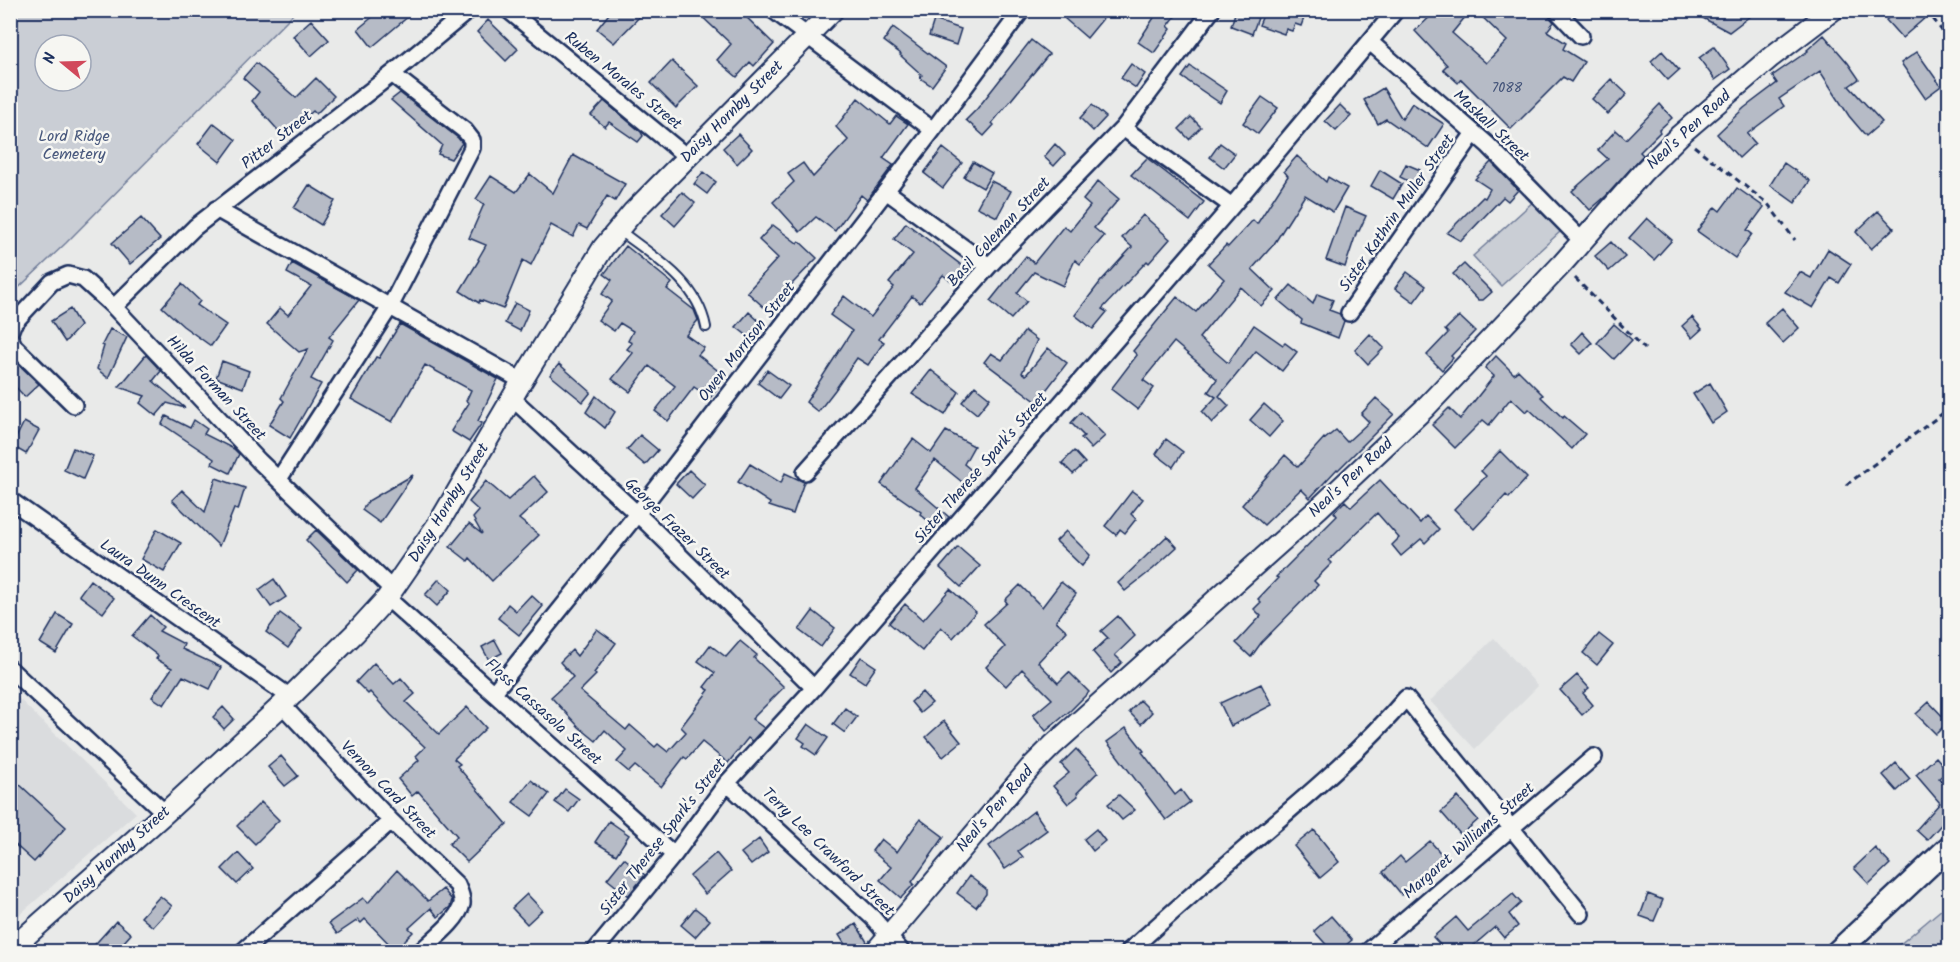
<svg xmlns="http://www.w3.org/2000/svg" width="1960" height="962" font-family="Kalam,sans-serif">
	<style>
		.built { fill: #dadcde }
		.green { fill: #caced5; stroke: #727e9a; stroke-width: 1.5; fill-rule: evenodd }
		.building { fill: #b6bbc6; stroke: #1b2f5e; stroke-width: 1.5 }
		.lines { fill: none; stroke-linecap: round; stroke-linejoin: round }
		.service-casing { stroke: #1b2f5e; stroke-width: 12 }
		.minor-casing { stroke: #1b2f5e; stroke-width: 20 }
		.tertiary-casing { stroke: #1b2f5e; stroke-width: 24 }
		.secondary-casing { stroke: #1b2f5e; stroke-width: 26 }
		.path { stroke: #1b2f5e; stroke-width: 3; stroke-dasharray: 6 4.5; stroke-linecap: butt }
		.service { stroke: #f6f6f2; stroke-width: 8 }
		.minor { stroke: #f6f6f2; stroke-width: 15 }
		.tertiary { stroke: #f6f6f2; stroke-width: 20 }
		.secondary { stroke: #f6f6f2; stroke-width: 21 }
		.labels { text-anchor: middle; dominant-baseline: central; stroke-width: 5; stroke-linejoin: round; paint-order: stroke }
		.number-label { font-size: 14px; fill: #425278 }
		.street-label { font-size: 16px; fill: #1b2f5e; stroke: #f6f6f2 }
		.park-label { font-size: 16px; fill: #47577c; stroke: #f6f6f2 }
	</style>
	<rect width="100%" height="100%" fill="#e9eae9"/>
	<filter id="ink" filterUnits="userSpaceOnUse"><feTurbulence type="fractalNoise" baseFrequency=".0167" numOctaves="2"/><feDisplacementMap in="SourceGraphic" scale="12" xChannelSelector="R" yChannelSelector="G"/><feConvolveMatrix kernelMatrix="1 2 1 2 8 2 1 2 1" color-interpolation-filters="sRGB"/></filter>
	<g filter="url(#ink)">
		<path class="built" d="M1494,638L1538,686L1475,749L1430,701Z
			M10,690L136,813L11,922H10Z"/>
		<path class="green" d="M11,10H296V11L66,243L11,295ZM45,45H81V81H45Z
			M1534,201L1561,231L1501,286L1473,256Z
			M1949,903V951H1892Z"/>
		<path class="building" d="M381,10H416L372,47L358,29Z
			M612,10H646L614,43L597,29Z
			M695,10H739L774,44L754,66L750,62L737,77L717,60L731,44Z
			M1072,10H1110L1087,38L1065,19Z
			M1159,10H1180L1168,26L1171,29L1154,53L1138,42Z
			M1236,10L1258,18L1252,34L1231,26Z
			M1263,10H1307L1301,26L1295,24L1292,31L1286,29L1284,34L1259,25L1264,13Z
			M1437,10H1471L1452,33L1486,63L1507,41L1475,10H1546L1549,16L1554,22L1547,31L1566,43L1563,49L1584,62L1571,82L1563,77L1511,129L1461,79L1458,83L1443,69L1447,65L1415,31Z
			M1688,10H1758L1729,32Z
			M1897,10H1934L1902,38L1886,20Z
			M311,20L329,40L311,56L293,36Z
			M488,20L518,49L506,61L477,32Z
			M934,20L961,29L956,45L929,36Z
			M893,27L946,67L932,86L920,78L922,75L900,55L901,54L884,41Z
			M1824,35L1848,63L1859,79L1849,86L1882,122L1866,136L1849,116L1820,71L1779,99L1784,106L1747,134L1755,143L1739,158L1717,134L1744,108L1777,83L1772,76L1808,51L1807,50Z
			M1031,40L1049,54L992,123L994,125L984,136L966,120L977,109Z
			M1714,47L1730,69L1715,80L1699,58Z
			M1662,51L1679,70L1668,80L1651,61Z
			M1917,52L1941,86L1925,98L1901,63Z
			M672,61L698,86L676,108L651,83Z
			M256,63L296,98L316,78L334,96L316,114L313,111L284,137L252,101L259,92L243,78Z
			M1131,64L1145,74L1136,88L1121,78Z
			M1190,66L1227,91L1220,103L1182,77Z
			M1611,79L1627,94L1608,114L1592,99Z
			M1383,88L1402,119L1412,103L1444,124L1428,148L1386,119L1378,124L1364,100Z
			M400,93L458,138L462,143L451,159L438,154L442,145L391,100Z
			M1262,97L1278,108L1258,134L1243,123Z
			M858,98L890,124L896,116L908,124L883,158L893,165L867,200L861,195L835,231L816,217L800,232L773,202L794,182L788,174L803,163L813,177L848,140L836,127Z
			M604,101L641,132L643,136L638,142L609,122L605,127L591,115Z
			M1660,104L1672,118L1659,130L1660,132L1640,152L1643,155L1606,196L1590,210L1572,191L1608,159L1598,150L1616,130L1626,139Z
			M1092,105L1106,117L1093,131L1080,118Z
			M1340,105L1351,116L1336,131L1325,121Z
			M1191,117L1201,127L1189,139L1179,129Z
			M214,123L236,140L220,162L198,144Z
			M738,134L752,149L737,164L723,148Z
			M1220,143L1235,154L1224,168L1210,157Z
			M1055,144L1065,154L1054,166L1044,157Z
			M943,148L962,163L943,188L924,173Z
			M573,155L625,184L615,201L607,196L587,229L579,225L573,237L551,225L531,265L523,260L503,309L480,300L479,303L460,291L479,260L478,259L486,245L469,238L484,204L476,199L491,176L516,192L530,174L553,193Z
			M1297,156L1326,182L1328,177L1347,188L1333,212L1305,195L1274,244L1252,269L1275,291L1261,306L1241,287L1199,338L1228,363L1254,325L1283,345L1285,343L1297,352L1282,371L1256,351L1219,396L1229,406L1212,423L1202,412L1216,397L1208,392L1217,379L1174,342L1143,380L1154,388L1138,410L1111,389L1137,355L1133,351L1177,297L1196,312L1224,279L1208,264L1226,245L1228,247L1253,220L1257,224L1288,176L1284,171Z
			M1147,158L1204,202L1190,221L1131,175Z
			M973,162L992,173L983,188L964,177Z
			M1491,162L1518,190L1508,201L1503,197L1461,241L1447,233L1483,197L1485,198L1490,189L1475,179Z
			M1784,163L1810,181L1795,203L1770,185Z
			M1406,164L1420,170L1414,184L1400,177Z
			M1380,170L1402,184L1393,199L1371,186Z
			M703,172L716,182L707,194L694,184Z
			M991,181L1011,191L997,217L977,207Z
			M1098,181L1119,199L1094,228L1104,236L1080,264L1075,260L1063,286L1034,272L1017,293L1027,301L1011,319L990,301L1026,256L1034,263L1064,226L1070,231L1090,206L1083,200Z
			M309,185L335,201L321,225L294,208Z
			M1737,188L1764,207L1747,230L1752,234L1735,258L1697,231L1715,207L1720,211Z
			M682,192L695,203L675,226L662,214Z
			M1345,207L1366,216L1359,231H1357L1345,267L1326,260Z
			M1878,211L1894,228L1871,249L1856,232Z
			M1143,215L1170,239L1149,263L1147,261L1102,309L1107,312L1093,329L1075,315L1101,281L1132,247L1122,238Z
			M141,218L160,239L130,264L112,243Z
			M1647,218L1672,240L1654,260L1629,238Z
			M906,223L969,271L957,286L943,275L920,303L912,296L879,339L884,342L868,365L857,358L835,390L818,412L806,402L852,331L830,315L844,296L871,317L894,287L889,283L913,254L894,239Z
			M773,225L797,243L799,241L817,258L767,310L747,292L778,258L759,240Z
			M1611,242L1625,257L1609,271L1595,256Z
			M626,246L672,283L667,289L694,310L698,320L686,335L704,348L698,355L726,377L710,398L694,387L668,421L655,411L675,386L649,366L630,392L612,379L633,353L627,349L632,343L628,341L633,331L620,323L614,331L598,320L612,301L602,294L612,280L604,274Z
			M1828,249L1851,264L1839,283L1831,278L1813,308L1785,292L1800,272L1811,278Z
			M292,263L359,300L329,337L333,340L311,379L321,384L290,438L269,425L284,401L281,398L308,349L299,352L267,324L280,308L288,315L311,286L287,273Z
			M1464,264L1492,292L1483,300H1478L1453,274Z
			M1407,272L1426,286L1414,302L1395,288Z
			M182,284L200,301L197,305L226,325L211,346L183,326L162,307Z
			M1291,285L1313,304L1317,294L1333,300L1329,310L1340,314L1344,321L1338,338L1301,323L1302,320L1278,300Z
			M515,303L529,310L520,331L505,323Z
			M1782,308L1799,328L1783,343L1765,323Z
			M70,309L80,326L65,342L51,321Z
			M749,312L761,323L749,337L736,327Z
			M1459,316L1475,331L1451,356L1453,358L1442,370L1427,355L1448,333L1445,330Z
			M1692,317L1702,329L1692,338L1682,326Z
			M400,324L498,379L478,421L482,423L469,442L451,431L469,403L466,401L471,390L425,365L392,422L351,399L376,357L379,358Z
			M1614,324L1632,340L1614,359L1597,343Z
			M110,329L127,337L108,378L97,369L104,346L102,345Z
			M1025,331L1037,340L1022,373L1026,375L1048,348L1067,363L1037,402L984,362L991,353L1002,360Z
			M1582,332L1592,343L1581,354L1571,344Z
			M1370,334L1384,348L1368,364L1355,350Z
			M146,355L161,371L153,381L185,408L167,403L156,416L140,403L145,396L119,387Z
			M10,356L39,384L25,397L10,381Z
			M1496,356L1514,374L1518,370L1543,395L1541,397L1563,418L1564,416L1585,434L1572,449L1529,409L1526,412L1511,398L1489,425L1483,420L1455,448L1432,425L1449,408L1460,419L1494,376L1485,368Z
			M222,361L249,371L243,388L216,378Z
			M559,364L591,392L583,402L550,375Z
			M767,370L789,386L779,399L758,383Z
			M931,370L959,392L945,415L912,394Z
			M1710,383L1727,412L1711,423L1693,394Z
			M975,386L990,398L977,414L962,402Z
			M596,396L615,412L605,428L586,412Z
			M1376,398L1394,414L1338,470L1337,469L1310,498L1301,489L1264,525L1242,505L1285,455L1298,467L1324,438L1325,439L1336,430L1347,442L1369,422L1361,414Z
			M1264,404L1283,421L1269,437L1250,420Z
			M1081,412L1105,436L1091,449L1081,438L1084,436L1071,423Z
			M166,416L190,428L194,420L207,429L204,434L234,449L239,454L230,473L212,464L214,459L162,424Z
			M24,422L39,430L26,454L12,446Z
			M946,431L974,446L964,464L976,474L967,486L935,460L915,488L949,517L941,526L936,522L933,525L920,514L921,512L881,484L913,439L931,453Z
			M640,435L658,450L645,465L627,450Z
			M1166,439L1183,452L1173,467L1156,454Z
			M73,448L93,456L83,479L64,470Z
			M1074,451L1085,463L1073,474L1062,463Z
			M1500,451L1527,478L1509,498L1506,495L1474,529L1454,509L1486,476L1481,471Z
			M750,464L781,483L785,473L804,482L793,514L769,506L770,503L738,482Z
			M689,470L705,485L692,499L676,484Z
			M413,475L380,523L362,510L368,501Z
			M534,476L548,492L519,519L539,535L492,581L470,558L468,561L450,547L469,524L482,534L473,518L479,511L469,502L486,481L508,500Z
			M216,478L245,488L238,510L234,509L219,546L172,500L182,490L205,512Z
			M1380,480L1420,523L1426,516L1439,529L1425,543L1421,539L1401,556L1392,545L1399,538L1377,513L1329,560L1332,563L1314,581L1318,585L1261,643L1251,657L1236,643L1261,616L1254,609L1261,602L1258,599L1278,578L1276,577L1337,516L1334,512L1345,501L1351,507Z
			M1132,491L1143,499L1131,514L1136,519L1125,533L1120,529L1116,535L1105,526Z
			M157,529L181,543L164,572L141,559Z
			M316,530L358,570L347,582L306,540Z
			M1066,531L1090,555L1082,566L1056,541Z
			M1167,536L1177,547L1153,569L1125,591L1118,583Z
			M958,547L980,566L961,587L940,568Z
			M274,579L286,597L271,607L259,590Z
			M439,579L451,590L437,606L425,595Z
			M90,580L114,598L103,613L79,595Z
			M1061,582L1076,594L1056,621L1067,631L1038,662L1058,683L1069,672L1089,692L1071,710L1046,731L1033,715L1052,699L1022,669L1006,686L986,667L1005,647L984,624L1007,603L1005,600L1020,585L1042,607Z
			M950,589L976,612L953,638L941,627L922,651L889,623L905,604L923,620Z
			M531,595L543,606L519,635L498,618L508,604L516,611Z
			M813,611L835,628L821,647L799,630Z
			M280,613L302,629L288,648L266,632Z
			M57,614L73,624L56,653L40,643Z
			M150,615L163,627L159,631L184,644L182,649L221,667L210,689L183,676L164,705L152,697L172,668L156,659L158,656L132,636Z
			M1118,616L1135,636L1115,655L1122,662L1111,673L1093,652L1108,638L1101,631Z
			M597,629L616,643L594,673L596,675L580,691L626,730L630,725L655,747L658,744L668,752L686,732L681,727L709,690L704,687L715,673L698,661L710,645L726,657L740,641L757,655L754,658L784,687L752,719L764,728L752,741L748,738L728,763L702,742L687,759L684,757L661,787L635,766L629,772L617,762L627,751L605,730L596,741L579,727L551,697L573,677L560,662L572,650L577,656Z
			M1599,634L1613,645L1597,665L1583,653Z
			M495,640L502,653L489,660L482,647Z
			M861,657L876,667L865,683L850,673Z
			M374,663L394,684L401,678L415,694L406,702L439,734L467,707L486,728L454,759L460,764L457,766L507,824L467,862L449,844L457,836L418,791L412,796L398,779L419,760L416,756L425,747L391,715L370,692L368,694L356,682Z
			M1577,675L1589,688L1583,693L1593,705L1582,715L1560,690Z
			M1261,684L1272,705L1231,726L1220,703Z
			M922,692L932,703L920,713L911,702Z
			M1140,700L1152,712L1141,724L1129,712Z
			M1929,702L1948,722L1936,734L1916,714Z
			M223,707L234,719L224,729L213,717Z
			M845,708L857,717L845,733L833,724Z
			M944,721L961,742L943,757L926,737Z
			M808,724L828,738L816,755L803,746L805,743L798,738Z
			M1126,728L1144,751L1142,752L1175,795L1181,790L1190,802L1166,820L1107,742Z
			M1076,749L1098,772L1077,793L1078,796L1068,804L1053,786L1069,773L1061,764Z
			M281,756L298,776L285,786L268,767Z
			M1936,757L1948,771L1939,778L1950,790V815L1927,840L1916,830L1940,803L1916,775Z
			M1896,763L1910,779L1897,791L1883,775Z
			M531,780L549,794L532,816L513,802Z
			M19,784L66,827L34,862L10,840V794Z
			M565,789L579,799L569,812L555,802Z
			M1119,795L1135,810L1122,820L1108,804Z
			M1458,797L1478,820L1461,835L1441,812Z
			M261,802L279,820L255,844L237,826Z
			M1034,811L1047,830L1018,851L1023,857L1005,869L989,846L1022,822L1021,821Z
			M920,819L944,837L912,882L914,884L901,898L880,880L891,867L872,851L881,839L897,852Z
			M609,821L629,835L616,855L595,842Z
			M1096,829L1105,841L1093,851L1084,839Z
			M1314,830L1339,862L1320,878L1294,846Z
			M759,839L768,852L751,865L741,853Z
			M1430,841L1444,857L1418,877L1420,879L1402,895L1383,872L1400,856L1405,862Z
			M1875,848L1890,864L1869,884L1854,868Z
			M238,853L253,869L237,884L222,869Z
			M716,853L731,871L705,894L690,876Z
			M624,858L645,875L628,896L607,879Z
			M397,870L428,901L443,889L452,900L450,907L438,917L431,908L409,928L413,932L395,950L365,919L361,923L358,920L337,934L329,923L363,898L368,903Z
			M969,876L986,889V894L976,907L957,893Z
			M527,894L542,910L527,924L512,908Z
			M1513,894L1521,903L1509,914L1518,926L1504,938L1495,927L1467,951H1446L1433,937L1456,917L1468,931Z
			M1648,894L1663,900L1654,921L1640,916Z
			M160,896L172,906L153,927L141,917Z
			M695,908L710,920L695,937L681,925Z
			M1331,916L1352,940L1339,951H1332L1314,931Z
			M116,921L131,934L116,951H89Z
			M856,924L867,942L864,947L857,951H849L839,935Z"/>
		<g class="lines">
			<defs>
				<path id="service" d="M619,230C654,257 697,281 706,327"/>
				<path id="minor" d="M508,10L687,157
					M773,10L933,130
					M1556,10L1581,36
					M1370,42L1488,145L1583,242
					M1123,128L1232,206
					M886,191L989,266
					M216,209L522,381
					M114,307L195,227L392,74L469,10
					M1349,313L1474,133
					M10,332L13,324L52,282L68,275L83,279L114,307L259,461L393,590
					M10,337L14,346L74,405
					M512,398L648,524L814,688
					M805,472L989,266L1123,128L1212,10
					M279,479L390,307L472,148V140L465,131L392,74
					M10,500L290,697
					M387,598L674,855
					M10,669L165,813
					M494,692L637,514L933,130L1022,10
					M282,705L391,821L457,885C459,890 463,897 462,904C458,921 432,940 420,952
					M727,783L873,918L902,952
					M242,952L391,821
					M594,952L674,855L727,783L814,688L1232,206L1396,10
					M1128,952C1168,916 1208,880 1249,845C1304,798 1359,753 1406,698L1581,914
					M1367,952L1594,757"/>
				<path id="tertiary" d="M10,950L165,813L282,705L355,633L387,598L440,521L522,381L603,248L633,212L833,10
					M875,952L1030,768L1053,745L1319,508L1424,409L1562,264L1643,172L1680,135L1771,57L1833,10"/>
				<path id="secondary" d="M1837,952L1950,846"/>
			</defs>
			<use href="#service" class="service-casing"/>
			<use href="#minor" class="minor-casing"/>
			<use href="#tertiary" class="tertiary-casing"/>
			<use href="#secondary" class="secondary-casing"/>
			<path class="path" d="M1927,10L1950,42
				M1694,146L1768,204L1795,240
				M1575,278L1645,349
				M1846,485L1950,408"/>
			<use href="#service" class="service"/>
			<use href="#minor" class="minor"/>
			<use href="#tertiary" class="tertiary"/>
			<use href="#secondary" class="secondary"/>
		</g>
	</g>
	<g class="labels">
		<g class="number-label">
			<text x="1507" y="88">7088</text>
		</g>
		<g class="street-label">
			<text transform="translate(623 81) rotate(39)">Ruben Morales Street</text>
			<text transform="translate(732 112) rotate(-45)">Daisy Hornby Street</text>
			<text transform="translate(1491 126) rotate(43)">Maskall Street</text>
			<text transform="translate(1689 130) rotate(-43)">Neal's Pen Road</text>
			<text transform="translate(277 140) rotate(-38)">Pitter Street</text>
			<text transform="translate(1397 213) rotate(-55)">Sister Kathrin Muller Street</text>
			<text transform="translate(999 232) rotate(-47)">Basil Coleman Street</text>
			<text transform="translate(747 342) rotate(-52)">Owen Morrison Street</text>
			<text transform="translate(216 388) rotate(47)">Hilda Forman Street</text>
			<text transform="translate(981 468) rotate(-49)">Sister Therese Spark's Street</text>
			<text transform="translate(1351 478) rotate(-43)">Neal's Pen Road</text>
			<text transform="translate(449 503) rotate(-58)">Daisy Hornby Street</text>
			<text transform="translate(677 529) rotate(44)">George Frazer Street</text>
			<text transform="translate(160 584) rotate(35)">Laura Dunn Crescent</text>
			<text transform="translate(543 712) rotate(42)">Floss Cassasola Street</text>
			<text transform="translate(388 790) rotate(46)">Vernon Card Street</text>
			<text transform="translate(995 809) rotate(-49)">Neal's Pen Road</text>
			<text transform="translate(663 837) rotate(-52)">Sister Therese Spark's Street</text>
			<text transform="translate(1469 841) rotate(-41)">Margaret Williams Street</text>
			<text transform="translate(828 852) rotate(44)">Terry Lee Crawford Street</text>
			<text transform="translate(117 855) rotate(-42)">Daisy Hornby Street</text>
		</g>
		<g class="park-label">
			<text x="74" y="136">Lord Ridge<tspan x="74" dy="18">Cemetery</tspan></text>
		</g>
	</g>
	<rect width="1960" height="962" fill="none" stroke="#f6f6f2" stroke-width="36"/>
	<rect x="18" y="18" width="1924" height="926" fill="none" stroke="#1b2f5e" stroke-width="2" filter="url(#ink)"/>
	<g transform="translate(63 63) rotate(289)"><circle r="28" fill="#f6f6f2" stroke="#9ea6b7" stroke-width="1.5"/>
	<path d="M0-4.5L10 22L0 15L-10 22Z" fill="#d1495b"/>
	<text y="-9" font-size="16" font-weight="bold" text-anchor="middle" fill="#1b2f5e">N</text>
	</g>
</svg>
